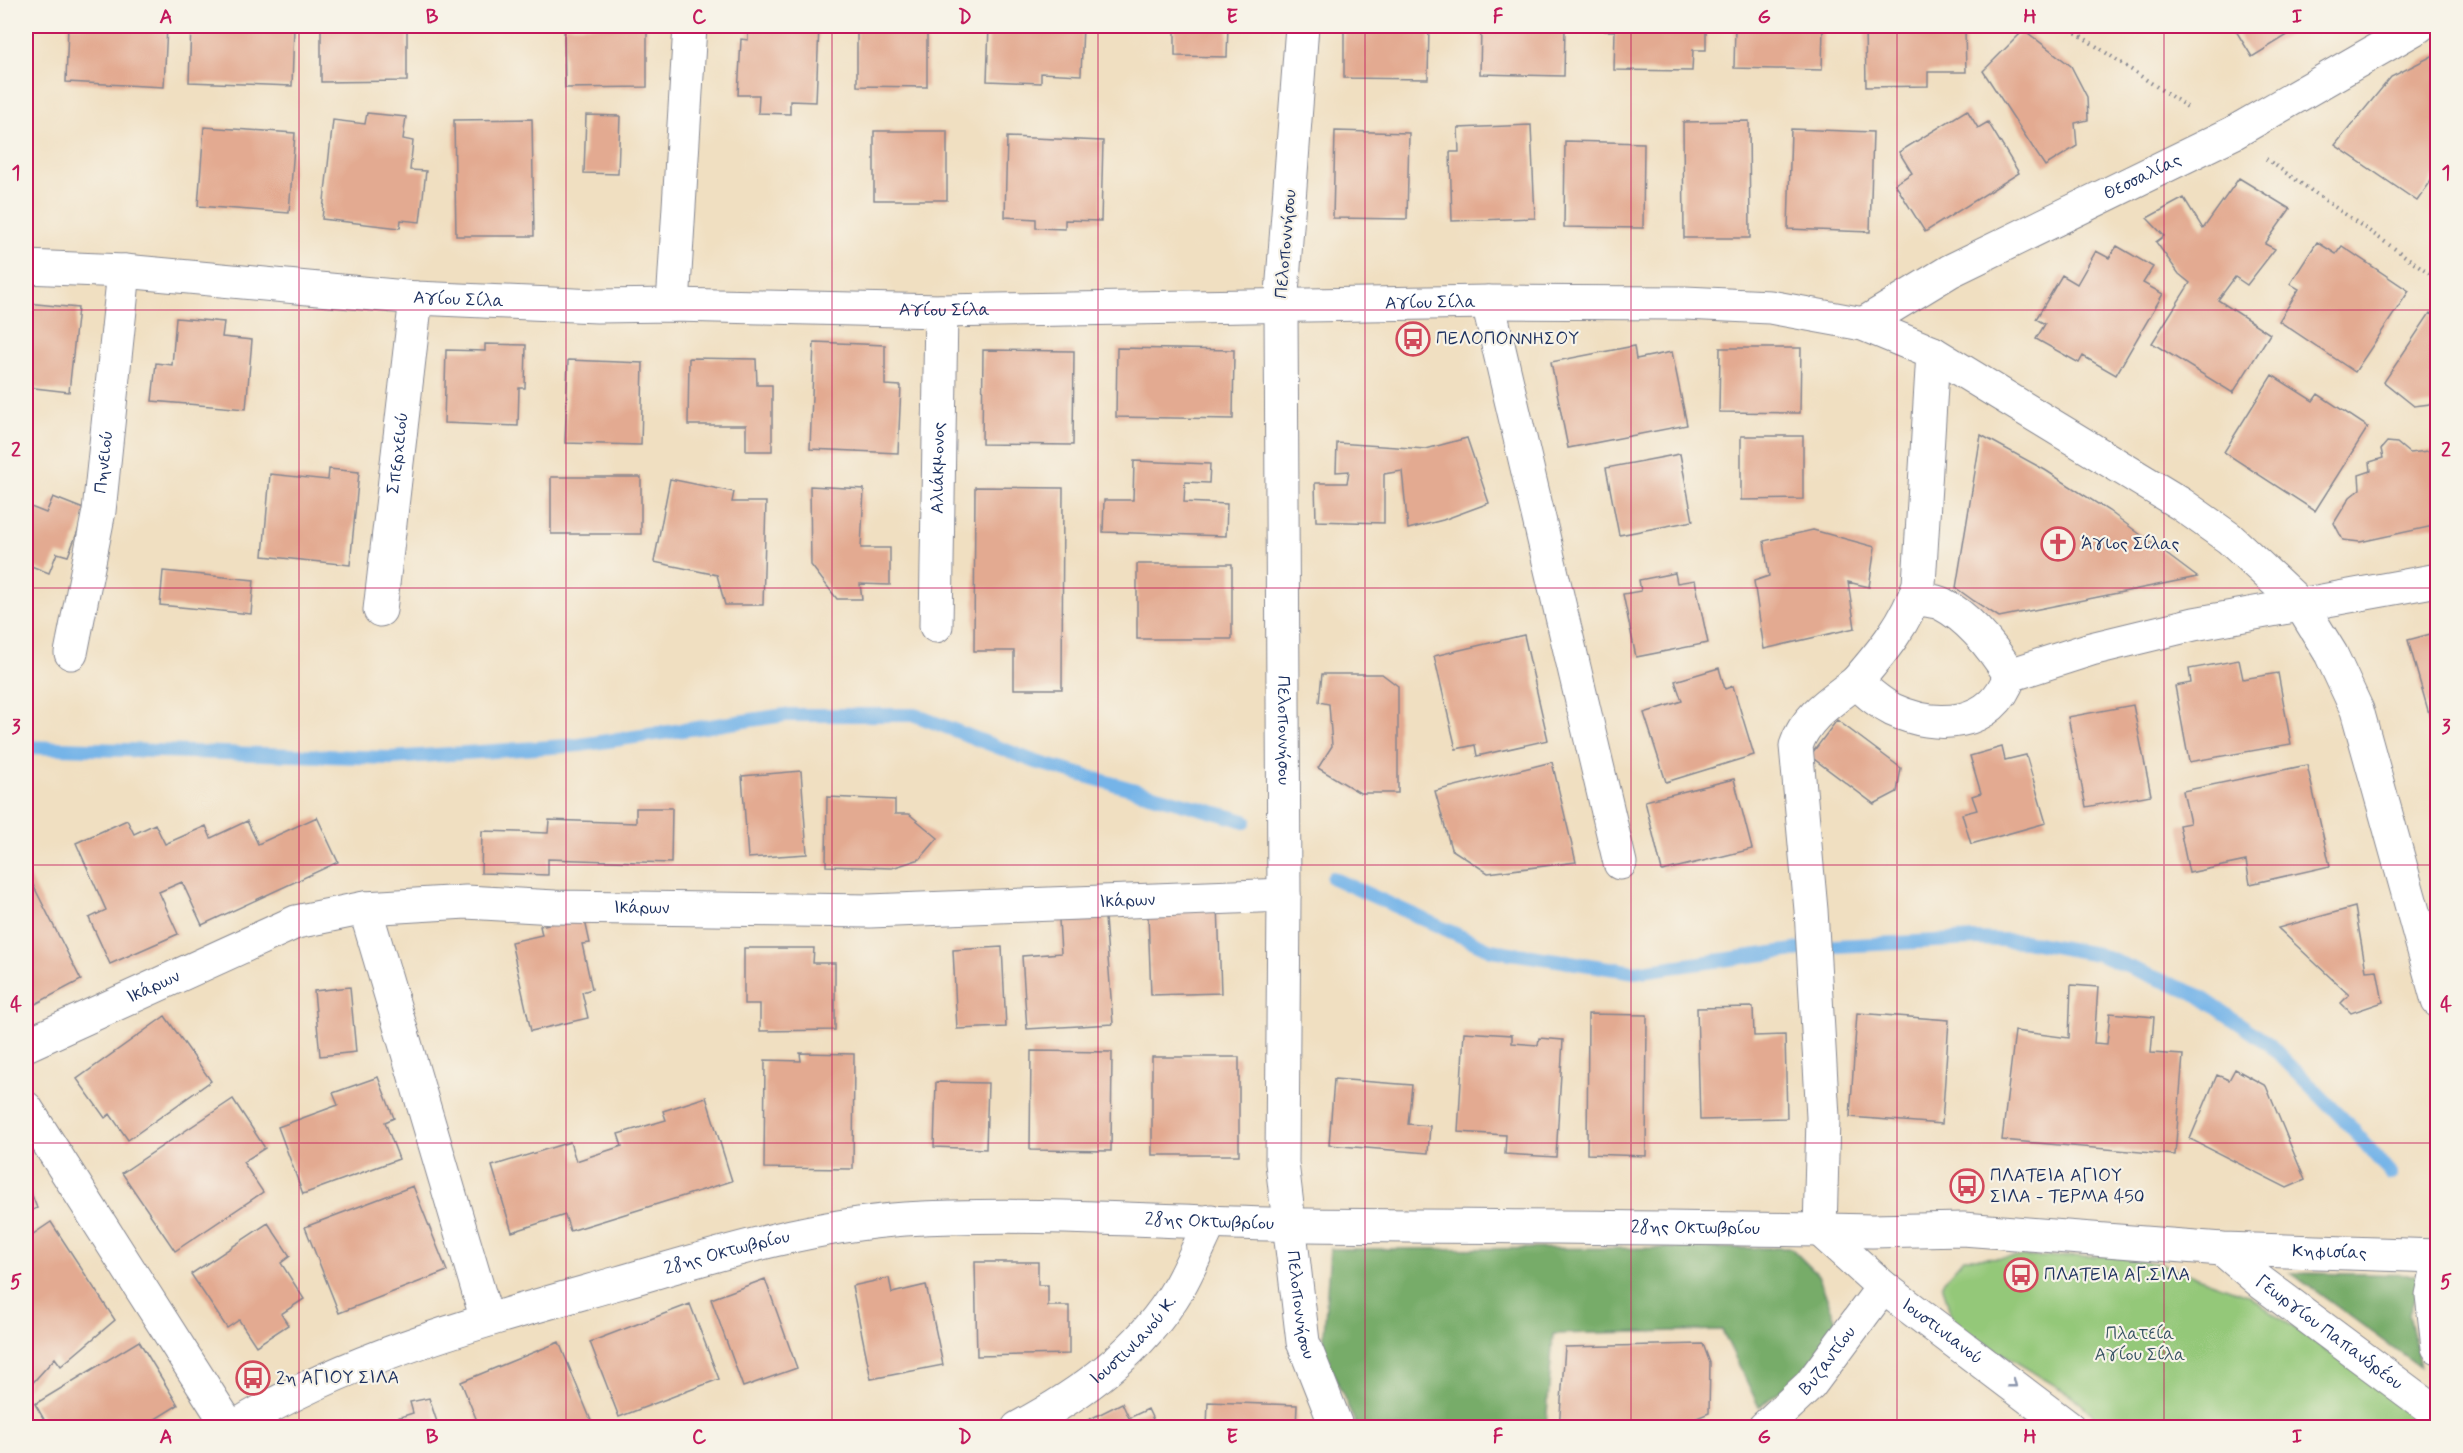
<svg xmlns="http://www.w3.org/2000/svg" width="2463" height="1453" font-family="Mynerve,sans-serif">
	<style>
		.green { fill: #94c879; stroke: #587c6c; stroke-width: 1.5 }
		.forest { fill: #77ac69; stroke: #496e64; stroke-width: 1.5 }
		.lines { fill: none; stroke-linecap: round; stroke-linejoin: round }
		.stream { stroke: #74b4e8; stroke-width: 14 }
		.building { fill: #e3aa91 }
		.street-casing { stroke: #868790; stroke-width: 35 }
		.secondary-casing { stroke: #868790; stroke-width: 35 }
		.path { stroke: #868790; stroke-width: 4; stroke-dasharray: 1.5 4.5; stroke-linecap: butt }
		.street { stroke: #fff; stroke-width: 33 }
		.secondary { stroke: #fff; stroke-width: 33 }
		.oneway { stroke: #8d97ae }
		.grid { fill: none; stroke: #c2185b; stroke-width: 1.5; stroke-opacity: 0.55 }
		.labels { text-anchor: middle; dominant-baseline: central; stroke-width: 4.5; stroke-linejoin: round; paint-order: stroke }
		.street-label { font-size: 18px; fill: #1b2f5e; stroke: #f7f3e8 }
		.poi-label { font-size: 18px; fill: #1b2f5e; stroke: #f7f3e8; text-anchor: start }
		.park-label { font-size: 18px; fill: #395565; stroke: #f7f3e8 }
		.neatline { fill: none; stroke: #c2185b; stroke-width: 2 }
		.grid-label { font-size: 20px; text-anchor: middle; font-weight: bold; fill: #c2185b }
	</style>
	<rect width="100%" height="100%" fill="#f7f3e8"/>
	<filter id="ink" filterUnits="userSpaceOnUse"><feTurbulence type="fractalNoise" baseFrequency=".0167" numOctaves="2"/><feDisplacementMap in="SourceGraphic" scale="12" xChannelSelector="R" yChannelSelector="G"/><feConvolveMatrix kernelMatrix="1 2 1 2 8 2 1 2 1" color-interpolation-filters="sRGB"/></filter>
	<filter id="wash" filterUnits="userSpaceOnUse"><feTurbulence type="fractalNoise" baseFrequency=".008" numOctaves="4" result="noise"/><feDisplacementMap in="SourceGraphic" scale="24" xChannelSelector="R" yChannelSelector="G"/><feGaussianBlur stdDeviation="1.35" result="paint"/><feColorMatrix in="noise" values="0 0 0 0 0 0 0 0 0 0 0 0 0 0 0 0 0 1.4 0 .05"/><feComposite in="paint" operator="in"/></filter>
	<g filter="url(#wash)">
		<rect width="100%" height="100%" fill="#f0dfc1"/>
		<path class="green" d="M2107,1256L2161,1264L2247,1295L2407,1406L2430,1427H2107L2071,1395L1953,1324L1942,1283L1964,1258Z"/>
		<path class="forest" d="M1791,1248L1818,1275L1837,1324L1812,1366L1759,1407L1722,1330L1553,1334L1546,1428L1357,1427L1323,1349L1330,1249Z
			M2291,1273L2423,1275L2409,1314L2420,1367Z"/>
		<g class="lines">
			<path class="stream" d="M26,747L391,758L580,745L785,715H915L1036,762L1245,821
				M1333,878L1491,950L1635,972L1816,947L1975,939L2025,941L2097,954L2198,995L2269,1044L2351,1127L2391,1174"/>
		</g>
		<g id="blocks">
			<path class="building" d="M68,26H167L164,87L66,82Z
				M191,26H294L292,86L189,82Z
				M321,26H407V81L321,82Z
				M564,26H647V87L565,88Z
				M748,26H819L816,102L790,101V114L758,113L759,95H738L741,39L748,40Z
				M857,26H927V87L857,86Z
				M989,26H1083L1081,75L1041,73V83L987,81Z
				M1175,26H1228L1227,57L1175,56Z
				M1344,26H1429L1428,79L1344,78Z
				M1481,26H1565L1564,76L1480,74Z
				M1605,26H1706V50H1693L1692,71L1614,70L1615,31H1605Z
				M1735,26H1823L1822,70L1734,68Z
				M1865,26H1954V30H1965L1966,72H1928V86L1866,87Z
				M2233,26H2302L2252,57Z
				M2024,30L2071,66L2087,97L2088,120L2075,123L2077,146L2045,166L1983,71Z
				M2438,53V171L2417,201L2335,145L2391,77Z
				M1967,110L1978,128L1988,122L2019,173L1925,232L1895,184L1912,173L1899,152Z
				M367,113L406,117L403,139L413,141L410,170L426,171L420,222L401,220L400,228L322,219L333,120L365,124Z
				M586,115L620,116L618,174L584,173Z
				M532,119L534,236H456L454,120Z
				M1749,121L1750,238H1684L1683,122Z
				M1531,125L1535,218L1452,221L1450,152H1459L1458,128Z
				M204,127L295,133L289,213L198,206Z
				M1791,129L1873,132L1870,232L1788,229Z
				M874,131H947V200H874Z
				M1335,131L1409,133L1407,219L1333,218Z
				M1007,137L1103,141L1101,221L1065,220V229L1036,228V219L1005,217Z
				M1565,141L1644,143L1643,228L1564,227Z
				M2239,178L2290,209L2265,244L2275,249L2247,285L2235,277L2218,300L2270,334L2233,393L2152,343L2190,283L2179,274L2156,242L2164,236L2147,218L2184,198L2203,229Z
				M2317,242L2336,254L2342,246L2409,291L2355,372L2279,321L2299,289L2290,284Z
				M2117,246L2153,267L2143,283L2163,294L2116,375L2083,356L2079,363L2036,339L2045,324L2036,319L2062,275L2077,284L2096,251L2109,258Z
				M26,303L78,308L69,392L26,387Z
				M2430,313L2438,318V403L2414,406L2384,382Z
				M176,318L224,322L222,337L252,340L246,409L152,401L156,363L172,365Z
				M814,342L885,345V385L901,386L898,453L810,449Z
				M485,344L526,345L525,388H519L518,426L444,423L446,350L485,351Z
				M1634,346L1636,359L1672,352L1687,425L1568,448L1551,362Z
				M1117,348L1234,350L1233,419L1116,417Z
				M1720,348H1801L1800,413L1719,412Z
				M983,350L1074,351L1073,445L982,444Z
				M689,358L756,359L757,385H772V451H746V425H688Z
				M568,360L643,363L641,445L565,443Z
				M2272,375L2313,401L2318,394L2368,427L2315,511L2224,452Z
				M1981,435L2045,470L2109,511L2197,577L1999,617L1974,601L1956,588Z
				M1741,436H1803V499L1741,500Z
				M1467,438L1489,503L1443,520L1408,529L1402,471L1384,474V523L1316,521L1315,483H1347L1349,471L1336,472L1337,443L1426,449Z
				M2387,442L2397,443L2409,453L2438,450V525L2360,542L2343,540L2334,523L2350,497L2360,489L2359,475L2371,471L2370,462L2383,458L2381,449Z
				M1680,454L1693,521L1619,535L1606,468Z
				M1134,461L1210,464L1209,483L1185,482L1184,502L1227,504L1226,536L1103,532L1104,500H1133Z
				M329,469L359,472L350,565L263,556L270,474L328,480Z
				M551,477H641V534H551Z
				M670,479L734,492L732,502H766L763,605H725L717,575L654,562Z
				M810,486L864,489L861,548H890V585L860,584L862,599H837L811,565Z
				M975,487L1063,488L1062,689H1014V651H974Z
				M53,497L86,510L68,556L57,553L49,573L26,564V505L46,513Z
				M1813,530L1875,547L1869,587L1848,582L1855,628L1764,649L1754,581L1769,576L1764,541Z
				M1137,564H1232V639H1137Z
				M163,571L254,580L251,614L160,605Z
				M1675,573L1677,583L1695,580L1708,643L1636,657L1623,594L1641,591L1639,580Z
				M2438,632V742H2437L2408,640Z
				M1524,635L1548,740L1477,756L1475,745L1456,749L1434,656Z
				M2239,660L2243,679L2278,673L2291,744L2189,762L2175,686L2191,683L2189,669Z
				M1719,668L1725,689L1733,686L1754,755L1666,782L1644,713L1682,701L1675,681Z
				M1322,674H1382L1398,686V793H1360L1318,768L1332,746L1329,704L1319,702Z
				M2133,705L2151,795L2086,807L2068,717Z
				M1837,720L1901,768L1897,792L1874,804L1810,756Z
				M2002,747L2005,760L2026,755L2046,823L1971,844L1962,814L1977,810L1972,796L1981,793L1970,756Z
				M1552,762L1576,862L1488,873L1451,849L1435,791Z
				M2307,765L2330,866L2250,884L2246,861L2189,873L2179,825L2190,823L2183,791Z
				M801,771L807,854L748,858L742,776Z
				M1734,779L1752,849L1662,871L1645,801Z
				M827,797L895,800V814H909L938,838L920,859L892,868L826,866Z
				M636,808H672L671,863L548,859V875L481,873L482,831L548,833L549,820L636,823Z
				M317,817L338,862L202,925L182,882L159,892L178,934L110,964L89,918L106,910L76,843L127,820L134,834L155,824L165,844L206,826L211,838L247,821L258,844Z
				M26,871L81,980L26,1009Z
				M1218,904L1221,993L1151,995L1148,916Z
				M2355,907L2366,971L2377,970L2383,1002L2351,1013L2341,1003L2349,995L2278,928Z
				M584,916L590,943L582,944L592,989L582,992L588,1018L531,1031L511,942L542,935L540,926Z
				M1105,918L1113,1024L1027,1029L1022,956L1061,953L1059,920Z
				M1002,947L1006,1027L957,1029L953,950Z
				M744,948H814L813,963H835V1030L760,1031V1004H744Z
				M2071,985L2098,987L2094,1043L2107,1044L2110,1013L2154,1017L2151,1053L2183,1055L2175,1155L2002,1140L2015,1031L2069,1038Z
				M350,987L356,1052L320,1056L314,991Z
				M1753,1007L1754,1036L1785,1035L1787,1118L1700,1120L1697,1008Z
				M1857,1013L1949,1020L1942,1124L1850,1117Z
				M1588,1014L1647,1015L1646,1156L1587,1154Z
				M165,1016L211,1081L128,1140L110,1114L105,1118L77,1079Z
				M1464,1032L1512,1035V1043L1538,1045L1539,1038L1563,1040L1556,1157L1505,1154L1506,1135L1458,1132Z
				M1031,1051L1112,1052L1111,1151L1030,1150Z
				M800,1053L854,1054L853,1169L764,1168L765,1060L801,1061Z
				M1152,1057H1239V1155H1152Z
				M2235,1069L2266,1086L2305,1180L2287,1188L2190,1139L2217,1075L2229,1080Z
				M378,1077L394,1118L385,1122L399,1159L303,1194L278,1127L338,1105L333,1093Z
				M1334,1079L1412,1085L1408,1124L1430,1126L1428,1153L1329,1145Z
				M936,1082L988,1083L986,1149L934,1147Z
				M706,1097L732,1181L570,1231L565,1215L512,1232L492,1166L570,1142L576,1161L622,1146L618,1134L666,1120L663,1111Z
				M233,1099L265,1148L243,1162L263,1192L175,1251L122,1173Z
				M26,1180L37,1208L26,1213Z
				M413,1186L447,1271L339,1313L305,1227Z
				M51,1222L115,1320L61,1366L55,1358L27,1389L26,1239Z
				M268,1223L290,1256L281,1263L304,1299L281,1314L288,1325L256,1346L239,1320L227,1328L191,1274Z
				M975,1262H1038V1285H1048V1306H1069V1354L977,1356Z
				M889,1278L892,1293L926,1285L943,1365L871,1379L852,1286Z
				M765,1279L797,1368L743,1387L711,1299Z
				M690,1304L719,1379L619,1417L590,1342Z
				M139,1341L178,1405L141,1428H65L62,1423L49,1428L35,1404Z
				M559,1342L594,1428H480L461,1382Z
				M1703,1344L1710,1363L1709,1413L1673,1428H1559L1565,1347Z
				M429,1398L439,1428H383L381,1423L413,1413L410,1402Z
				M1208,1402L1297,1405L1296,1428H1207Z
				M1122,1403L1129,1418L1148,1409L1157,1428H1072Z
				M1909,1423L1922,1428H1895V1427Z"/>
		</g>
	</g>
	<g filter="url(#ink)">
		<use href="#blocks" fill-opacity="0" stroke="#868790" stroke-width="1.5"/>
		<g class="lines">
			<defs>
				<g id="street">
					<path id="s1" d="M1302,26L1281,307L1284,895L1282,1163L1303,1342L1337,1428"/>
					<path d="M1488,302L1620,863"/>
					<path d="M673,305L690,26"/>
					<path id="s2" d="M1863,324L1950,271L2233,133L2419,26"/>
					<path d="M1914,598C1923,600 1934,600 1942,604C1971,619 1993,648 2010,675"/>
					<path id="s3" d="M380,610L416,298"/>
					<path id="s4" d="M936,626L941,311"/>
					<path id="s5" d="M71,653L99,511L124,271"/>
					<path d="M1856,682C1882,652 1907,622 1919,584L1933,353"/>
					<path d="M365,908L487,1320"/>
					<path id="s6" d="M26,1045L296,922L365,908L466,902L555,907L870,911L1284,895"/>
					<path d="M26,1108L230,1428"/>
					<path d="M1820,1230L1823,1117L1811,910L1796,746C1805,717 1833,700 1856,682C1868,693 1879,703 1893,710C1937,730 1993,727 2010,675L2091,649L2194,624L2438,580"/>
					<path id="s7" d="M1018,1428C1081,1394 1142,1351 1179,1287C1191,1266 1200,1243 1211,1221"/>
					<path id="s8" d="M1764,1428L1810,1385L1883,1287"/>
				</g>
				<g id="secondary">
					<path id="s9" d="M26,267L124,271L416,298L597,306L673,305L941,311L1488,302L1685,303L1770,307L1863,324L1933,353L2181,504L2229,538L2301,605L2331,654L2357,710L2438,1001"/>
					<path id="s10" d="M1820,1230L1883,1287L2069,1428"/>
					<path id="s11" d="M2222,1249L2262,1283L2438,1414"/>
					<path d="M2438,1266L2432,1295L2438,1347"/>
					<path id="s12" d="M233,1428C350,1355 487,1320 618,1283C712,1256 806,1226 905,1219C1039,1211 1174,1223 1308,1225C1496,1227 1684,1227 1872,1231L1963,1229L2222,1249L2438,1256"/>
				</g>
			</defs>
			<use href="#street" class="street-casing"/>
			<use href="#secondary" class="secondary-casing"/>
			<path class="path" d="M2066,26L2190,109
				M2266,159L2438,279"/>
			<use href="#street" class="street"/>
			<use href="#secondary" class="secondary"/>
		</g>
		<defs><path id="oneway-chevron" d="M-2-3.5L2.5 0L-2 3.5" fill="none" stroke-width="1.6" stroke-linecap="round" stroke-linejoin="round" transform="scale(1.5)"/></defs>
		<use class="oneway" href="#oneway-chevron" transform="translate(2013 1384) rotate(38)"/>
	</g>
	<path class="grid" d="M299,26V1428M566,26V1428M832,26V1428M1098,26V1428M1365,26V1428M1631,26V1428M1897,26V1428M2164,26V1428M26,310H2438M26,588H2438M26,865H2438M26,1143H2438"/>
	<defs>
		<symbol id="bus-ring" viewBox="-11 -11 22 22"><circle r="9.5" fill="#f7f3e8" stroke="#d1495b" stroke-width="1.5"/><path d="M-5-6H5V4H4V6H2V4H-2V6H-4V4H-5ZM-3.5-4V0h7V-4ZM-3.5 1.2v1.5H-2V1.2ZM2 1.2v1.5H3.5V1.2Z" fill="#d1495b"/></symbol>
		<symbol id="church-ring" viewBox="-11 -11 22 22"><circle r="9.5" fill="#f7f3e8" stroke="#d1495b" stroke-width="1.5"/><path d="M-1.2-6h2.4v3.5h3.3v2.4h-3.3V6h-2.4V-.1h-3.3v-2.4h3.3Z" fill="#d1495b"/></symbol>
	</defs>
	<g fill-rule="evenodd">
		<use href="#bus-ring" x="1394" y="320" width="38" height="38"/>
		<use href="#church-ring" x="2039" y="525" width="38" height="38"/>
		<use href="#bus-ring" x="1948" y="1167" width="38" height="38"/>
		<use href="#bus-ring" x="2002" y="1256" width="38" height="38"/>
		<use href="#bus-ring" x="234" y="1359" width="38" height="38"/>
	</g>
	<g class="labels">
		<g class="street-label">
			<text stroke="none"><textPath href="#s2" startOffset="316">Θεσσαλίας</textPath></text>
			<text transform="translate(1286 244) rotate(-85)">Πελοποννήσου</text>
			<text stroke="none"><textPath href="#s9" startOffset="434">Αγίου Σίλα</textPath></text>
			<text stroke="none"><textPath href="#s9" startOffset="1406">Αγίου Σίλα</textPath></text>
			<text stroke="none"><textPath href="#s9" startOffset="920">Αγίου Σίλα</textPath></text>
			<text stroke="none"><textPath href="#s3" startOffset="158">Σπερχειού</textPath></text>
			<text stroke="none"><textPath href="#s5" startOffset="194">Πηνειού</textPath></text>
			<text stroke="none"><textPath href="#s4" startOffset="158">Αλιάκμονος</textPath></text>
			<text stroke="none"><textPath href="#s1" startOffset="705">Πελοποννήσου</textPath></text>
			<text stroke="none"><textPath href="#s6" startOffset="1130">Ικάρων</textPath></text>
			<text stroke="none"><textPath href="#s6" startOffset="644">Ικάρων</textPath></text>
			<text stroke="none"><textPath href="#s6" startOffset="140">Ικάρων</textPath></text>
			<text stroke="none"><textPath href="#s12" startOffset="1012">28ης Οκτωβρίου</textPath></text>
			<text stroke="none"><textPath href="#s12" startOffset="1498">28ης Οκτωβρίου</textPath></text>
			<text stroke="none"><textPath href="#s12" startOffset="526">28ης Οκτωβρίου</textPath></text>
			<text stroke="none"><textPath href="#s12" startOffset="2133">Κηφισίας</textPath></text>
			<text stroke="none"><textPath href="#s1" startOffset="1281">Πελοποννήσου</textPath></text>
			<text stroke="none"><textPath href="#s10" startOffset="159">Ιουστινιανού</textPath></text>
			<text stroke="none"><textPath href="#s11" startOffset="136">Γεωργίου Παπανδρέου</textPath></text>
			<text stroke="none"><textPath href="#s7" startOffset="146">Ιουστινιανού Κ.</textPath></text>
			<text stroke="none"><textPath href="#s8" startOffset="93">Βυζαντίου</textPath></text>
		</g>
		<g class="poi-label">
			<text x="1436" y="339">ΠΕΛΟΠΟΝΝΗΣΟΥ</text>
			<text x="2081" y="544">Άγιος Σίλας</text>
			<text x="1990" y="1176">ΠΛΑΤΕΙΑ ΑΓΙΟΥ<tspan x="1990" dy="21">ΣΙΛΑ - ΤΕΡΜΑ 450</tspan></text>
			<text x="2044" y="1275">ΠΛΑΤΕΙΑ ΑΓ.ΣΙΛΑ</text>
			<text x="276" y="1378">2η ΑΓΙΟΥ ΣΙΛΑ</text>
		</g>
		<g class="park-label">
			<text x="2140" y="1334">Πλατεία<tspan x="2140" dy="21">Αγίου Σίλα</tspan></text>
		</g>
	</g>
	<rect width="2463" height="1453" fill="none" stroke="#f7f3e8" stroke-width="66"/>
	<rect x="33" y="33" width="2397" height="1387" class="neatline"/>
	<g class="grid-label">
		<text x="166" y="23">A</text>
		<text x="432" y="23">B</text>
		<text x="699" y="23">C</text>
		<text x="965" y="23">D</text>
		<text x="1232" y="23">E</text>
		<text x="1498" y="23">F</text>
		<text x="1764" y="23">G</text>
		<text x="2030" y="23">H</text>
		<text x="2297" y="23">I</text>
		<text x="16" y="179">1</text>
		<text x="2446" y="179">1</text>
		<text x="16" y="456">2</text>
		<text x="2446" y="456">2</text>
		<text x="16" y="733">3</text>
		<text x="2446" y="733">3</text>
		<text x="16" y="1011">4</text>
		<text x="2446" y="1011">4</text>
		<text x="16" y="1288">5</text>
		<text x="2446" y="1288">5</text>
		<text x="166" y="1443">A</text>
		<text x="432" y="1443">B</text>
		<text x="699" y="1443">C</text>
		<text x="965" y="1443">D</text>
		<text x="1232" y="1443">E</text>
		<text x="1498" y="1443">F</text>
		<text x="1764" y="1443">G</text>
		<text x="2030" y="1443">H</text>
		<text x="2297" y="1443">I</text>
	</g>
</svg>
